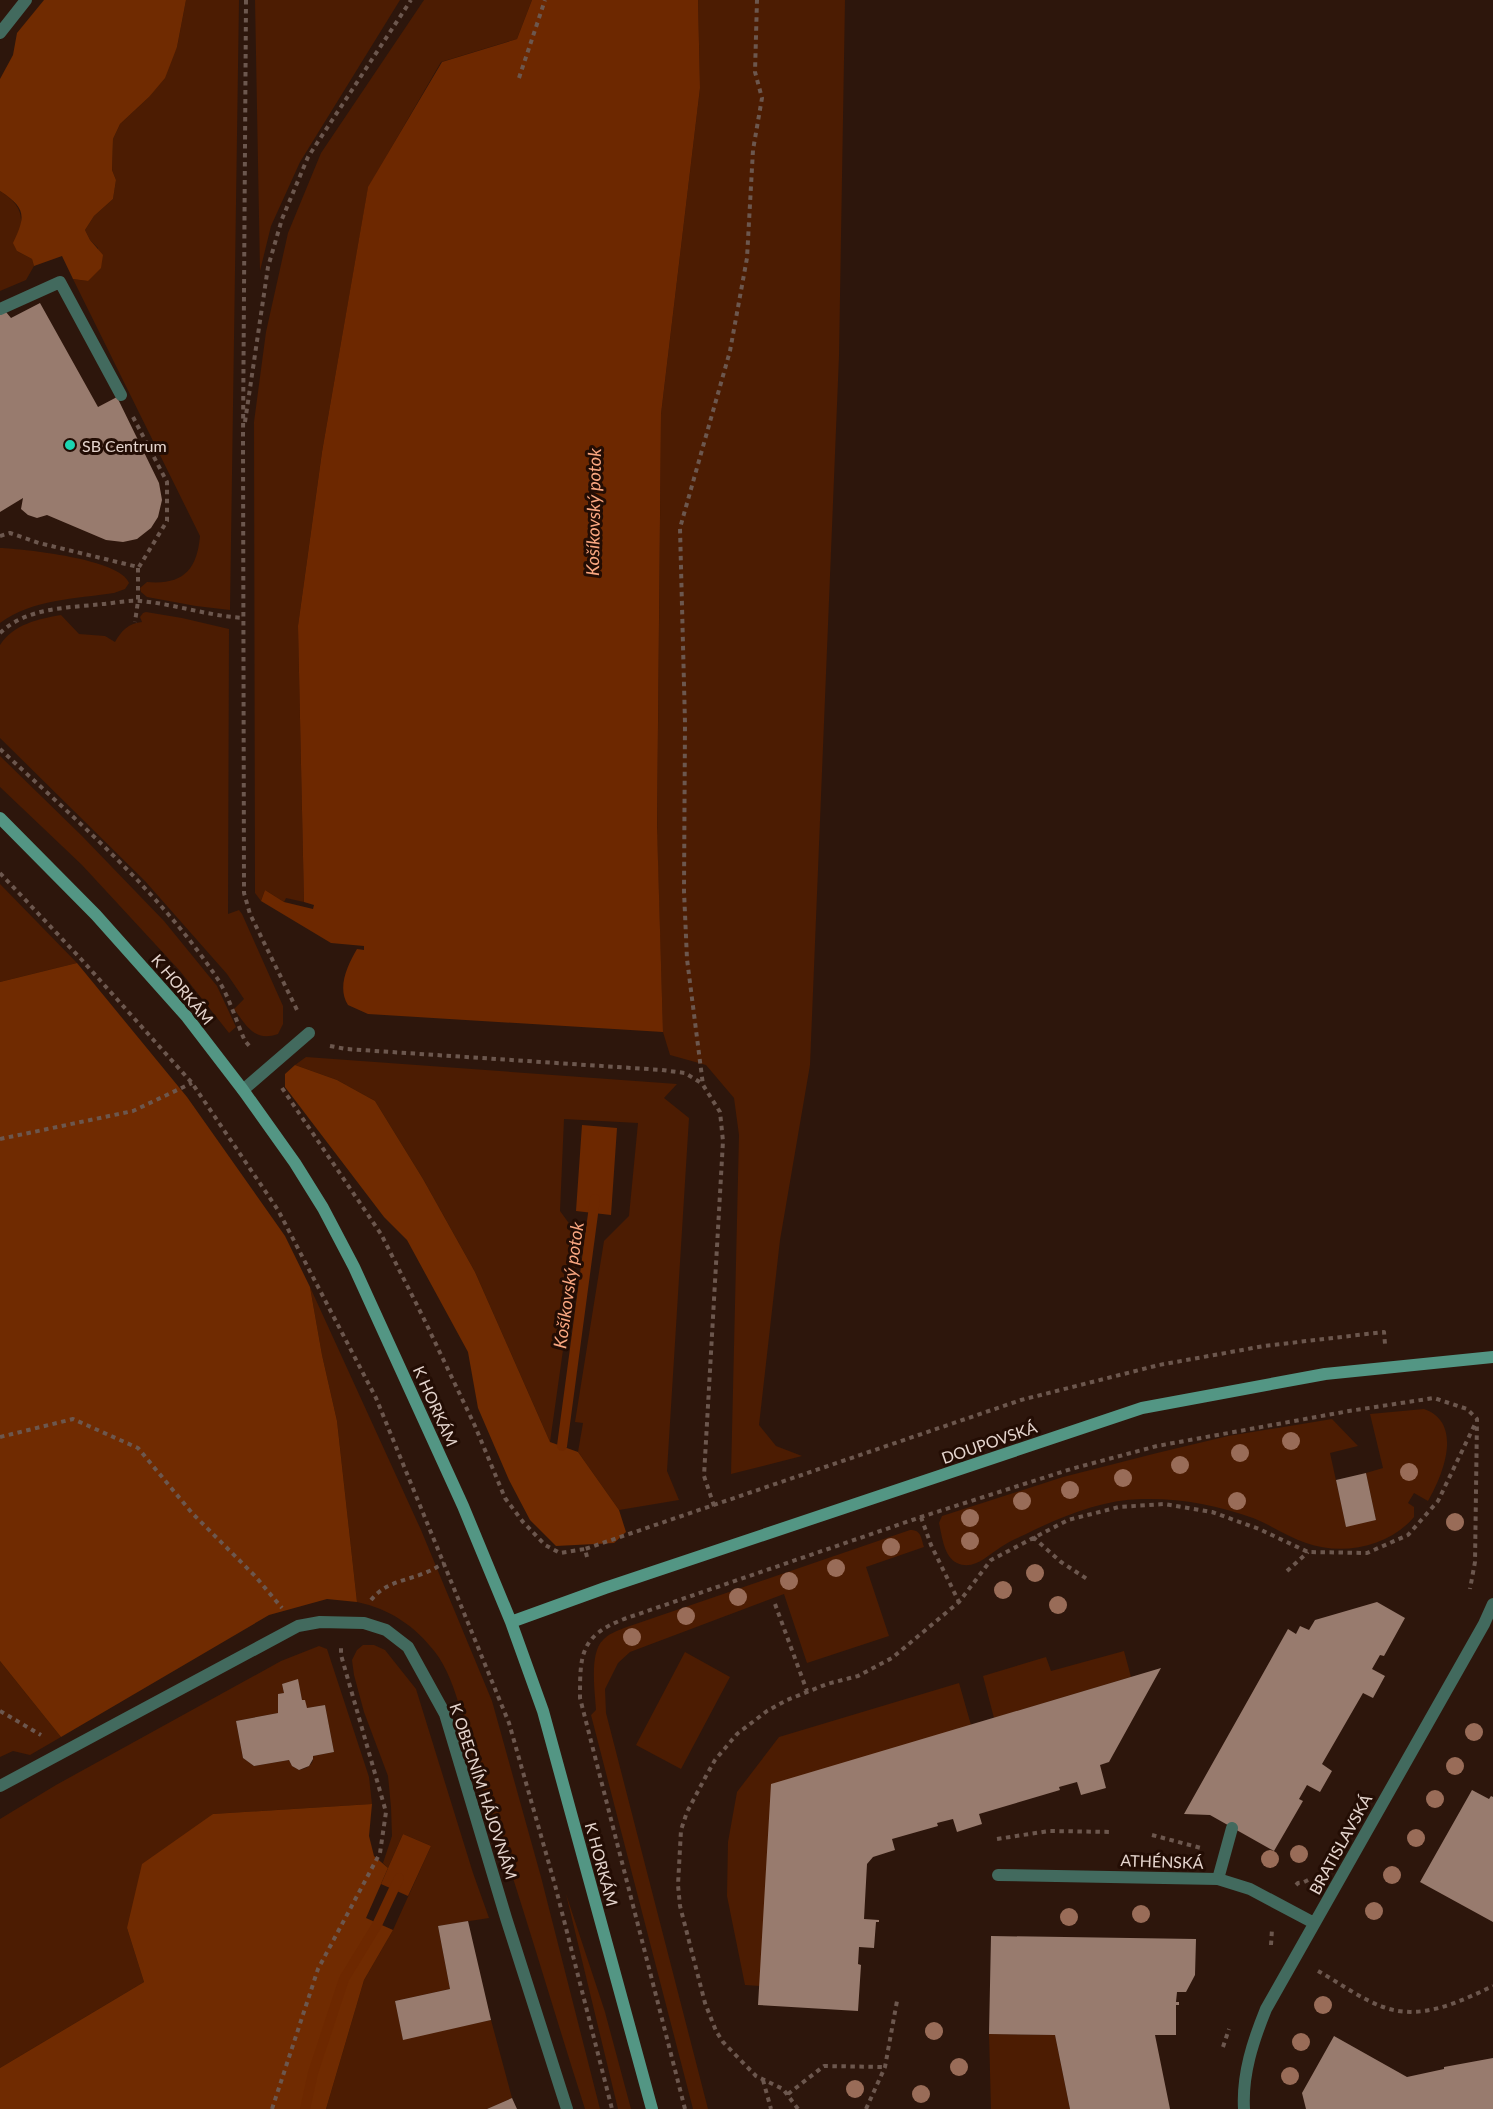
<svg xmlns="http://www.w3.org/2000/svg" width="1493" height="2109" font-family="Lato,sans-serif">
	<style>
		.green { fill: #4c1c02; fill-rule: evenodd }
		.forest { fill: #702b01 }
		.water { fill: #6d2800 }
		.lines { fill: none; stroke-linecap: round; stroke-linejoin: round }
		.stream { stroke: #6d2800; stroke-width: 10 }
		.building { fill: #987b6e }
		.path { stroke: #6c574e; stroke-width: 4; stroke-dasharray: 4.5 4.5; stroke-linecap: butt }
		.lane { stroke: #426a5e; stroke-width: 12 }
		.street { stroke: #426a5e; stroke-width: 12 }
		.secondary { stroke: #539684; stroke-width: 12 }
		.tree { fill: #996c58 }
		.poi-dot { fill: #1cd5b1; stroke: #230d04; stroke-width: 2 }
		.labels { text-anchor: middle; dominant-baseline: central; stroke-width: 6; stroke-linejoin: round; paint-order: stroke }
		.poi-label { font-size: 16px; fill: #e5d5ce; stroke: #230d04; text-anchor: start }
		.street-label { font-size: 16px; fill: #e5d5ce; stroke: #230d04 }
		.water-label { font-size: 18px; font-style: italic; fill: #faa781; stroke: #230d04 }
	</style>
	<rect width="100%" height="100%" fill="#2d160c"/>
	<path class="green" d="M186,0H239L230,610L196,606L147,597L141,592L140,588L147,582C182,585 197,571 200,536L73,279L88,281L98,248L90,240L85,230L94,216L113,199L116,180L112,170L113,139L120,124L149,97L177,47Z
		M255,0H400L300,162L271,226L260,271Z
		M424,0H532L517,39L441,62L368,188L322,452L298,626L304,902L286,898L284,902L265,890L261,901L255,893L254,422L266,332L288,233L321,153Z
		M698,0H845L839,356L810,1065L780,1240L759,1425L776,1446L802,1456L731,1474L739,1135L734,1098L706,1065L670,1055L663,1032L657,836L661,414L700,88Z
		M0,191C28,209 22,222 17,251L32,259L34,266L26,280L0,291Z
		M0,548C24,549 121,559 129,583L125,589L114,593C75,599 33,599 0,623Z
		M146,612L182,618L229,629L228,914L239,910L242,914L283,1006V1024L278,1034C255,1042 247,1027 234,1009L244,999L227,974L145,881L0,738V645C14,624 38,619 61,615L79,634L105,636L115,642C121,631 129,623 142,622L140,617L143,613Z
		M0,756L82,836L164,921L217,986L236,1027L229,1033L180,971L82,865L0,787Z
		M0,884L77,963L0,982Z
		M306,1057L677,1084L664,1098L689,1118L667,1471L679,1500L619,1510L578,1452L583,1423L575,1422L604,1241L629,1216L638,1123L564,1119L560,1211L579,1237L550,1442L475,1272L423,1179L375,1101L337,1080L295,1065Z
		M310,1287L421,1530L492,1701L541,1877L600,2109H585C560,2031 537,1953 512,1875C501,1842 489,1809 478,1776C466,1739 459,1683 435,1652C415,1626 390,1609 357,1602L337,1421L322,1355Z
		M1424,1409C1464,1423 1443,1475 1428,1501L1414,1493L1408,1503L1414,1507V1517C1389,1547 1342,1556 1306,1543C1288,1537 1271,1525 1253,1518C1217,1505 1180,1498 1142,1499C1103,1500 1068,1514 1034,1530C1023,1536 1011,1540 1001,1547C988,1555 974,1571 957,1563C944,1557 942,1536 939,1523L942,1516L1063,1477L1157,1453L1228,1436L1332,1419L1358,1446L1330,1453L1346,1526L1376,1520L1366,1473L1383,1468L1370,1414Z
		M910,1530C921,1529 921,1538 924,1547L866,1567L889,1636L807,1663L784,1594L630,1652L618,1663L605,1689L606,1713L708,2109H693L591,1715L596,1710C595,1692 589,1653 603,1640C608,1634 617,1631 624,1628Z
		M363,1645H374L385,1650L416,1689L473,1873L489,1918L438,1926L450,1989L395,2001L403,2039L491,2020L512,2098L487,2109H326L364,1980L393,1930L431,1846L403,1834L388,1868L383,1863L392,1836L391,1807L388,1776L364,1712L354,1675L352,1660L357,1650Z
		M319,1646L327,1649L369,1777L372,1804L213,1814L127,1928L144,1982L0,2068V1819L56,1785L281,1661ZM298,1680L302,1700L307,1708L325,1705L334,1752L313,1756C314,1765 307,1768 299,1770L292,1766L289,1760L254,1766L243,1758L236,1721L278,1713V1694L284,1693L282,1684Z
		M1124,1651L1131,1677L994,1718L983,1676L1046,1657L1051,1671Z
		M685,1652L730,1677L681,1769L636,1745Z
		M0,1661L61,1737L30,1755L13,1751L0,1757Z
		M959,1683L971,1725L760,1986L745,1985L727,1896L728,1842L737,1792L779,1737Z
		M566,1894L605,2012L631,2109H618Z
		M989,2034L1055,2035L1070,2109H991Z"/>
	<path class="forest" d="M44,0H186L177,47L165,78L149,97L120,124L113,139L112,170L116,180L113,199L94,216L85,230L90,240L103,255L101,268L88,281L73,279L62,256L34,266L32,259L17,251L13,243C26,216 26,208 0,191V79L13,55L17,33Z
		M77,963L187,1097L285,1236L310,1287L322,1355L337,1421L357,1602L327,1599L269,1615L61,1737L0,1661V982Z
		M295,1065L337,1080L375,1101L423,1179L475,1272L550,1442L578,1452L619,1510L626,1532L614,1543L556,1546L530,1520L509,1480L478,1408L468,1352L407,1240L384,1217L285,1087V1074Z
		M372,1804L369,1836L374,1856L388,1868L366,1918L393,1930L364,1980L326,2109H0V2068L144,1982L127,1928L142,1864L213,1814Z"/>
	<path class="water" d="M532,0H698L700,88L661,414L657,827L663,1032L368,1014L348,1005C337,988 347,966 357,949L364,950V946L331,943L261,901L265,890L284,902L313,909L314,905L304,902L298,626L322,452L368,187L442,62L517,39Z
		M582,1125L617,1128L611,1215L576,1211Z
		M403,1834L431,1846L408,1896L381,1884Z"/>
	<g class="lines">
		<path class="stream" d="M562,1446L595,1199
			M305,2109L313,2073L344,1979L377,1925L399,1878"/>
	</g>
	<path class="building" d="M40,303L98,407L117,397L159,483L162,500L158,517L151,528L137,539L123,542L106,540L47,515L37,518L28,515L21,509L23,498L0,512V314L6,312L11,318Z
		M1366,1473L1376,1520L1346,1527L1336,1480Z
		M1377,1602L1405,1618L1384,1656L1380,1655L1372,1669L1385,1676L1373,1698L1363,1693L1322,1764L1332,1771L1320,1792L1307,1785L1299,1799L1303,1801L1274,1851L1210,1815L1184,1814L1288,1629L1296,1634L1300,1626L1309,1630L1315,1620Z
		M1161,1668L1109,1762L1100,1765L1106,1788L1081,1795L1077,1782L1059,1787L1060,1790L979,1814L982,1824L957,1832L953,1819L937,1823L938,1826L892,1839L895,1850L873,1857L867,1864L864,1919L879,1920V1922H876L874,1948L859,1947L858,1964L861,1965L858,2011L758,2005L771,1784Z
		M298,1679L302,1700H305L307,1708L325,1705L334,1752L313,1756V1759L309,1766L299,1770L292,1766L289,1760L254,1766L243,1758L236,1721L278,1713V1694L284,1693L282,1684Z
		M1472,1790L1489,1799L1491,1796L1493,1797V1922L1420,1882Z
		M468,1921L491,2020L403,2040L395,2001L450,1989L438,1926Z
		M991,1936L1196,1939L1195,1975L1186,1992H1177L1176,2002H1179V2005H1176V2035H1155L1170,2109H1070L1055,2035L989,2034Z
		M1334,2036L1407,2077L1444,2069V2067L1493,2058V2109H1306L1302,2093Z
		M512,2098L517,2109H487Z"/>
	<g class="lines">
		<path class="path" d="M246,0L243,437L244,893L250,914L298,1012
			M519,78L545,0
			M133,417L167,482V521L139,567
			M245,422L268,267L282,219L308,157L411,0
			M0,536L10,533L39,543L138,567V601L135,622
			M0,633C27,607 68,608 103,604C115,603 128,600 140,601C175,604 208,616 244,618
			M0,749C76,820 159,891 217,978C229,996 236,1021 245,1041L252,1049
			M0,873L81,959L192,1083L278,1210L376,1398L509,1723L555,1885L612,2109
			M330,1046L346,1049L662,1070L685,1073L703,1084
			M282,1088L381,1234L423,1317L475,1426L505,1498L523,1522L545,1545L560,1553L585,1549
			M0,1139L133,1111L192,1083
			M0,1437L73,1419L138,1448L192,1513L255,1576L282,1608
			M714,1506L704,1476L723,1141L720,1112L703,1085L687,959L684,891L685,723L680,528L730,351L747,258L753,150L762,98L755,72L757,0
			M921,1517L931,1545L959,1602
			M1033,1537L1061,1562L1087,1579
			M587,1557L585,1549L1021,1400L1159,1365L1264,1346L1384,1332L1385,1344
			M1287,1571L1308,1552
			M371,1600C386,1581 407,1581 427,1572C433,1570 438,1566 444,1563
			M775,1604L807,1691
			M0,1711L41,1735
			M1152,1835L1201,1848
			M997,1839L1049,1831L1113,1832
			M1296,1885L1298,1883L1304,1882L1310,1879
			M1271,1945L1272,1929
			M1318,1971C1338,1982 1361,1999 1383,2007C1421,2021 1459,2002 1493,1986
			M1223,2047L1229,2029
			M763,2080L771,2109
			M788,2094L824,2066L885,2067
			M272,2109L318,1969L380,1853L386,1812L341,1655V1646
			M685,2109L580,1698C580,1655 580,1636 624,1619L921,1517L1071,1469L1157,1446L1349,1411L1434,1398L1467,1409L1477,1419L1475,1562L1470,1589
			M798,2109L783,2089L756,2076L723,2042L716,2031L705,2003L680,1906L678,1885L681,1830L687,1812L706,1776L715,1760L737,1734L767,1711L787,1700L827,1684L858,1676L892,1658L959,1602L991,1560L1068,1520L1119,1507L1164,1504L1212,1512L1259,1529L1308,1552L1367,1553L1408,1535L1438,1501L1476,1422
			M866,2109L885,2067L897,2001"/>
		<path class="lane" d="M0,33L26,0
			M0,309L60,282L121,395
			M243,1090L309,1033
			M1218,1879L1232,1828"/>
		<path class="street" d="M0,1786L298,1626L320,1622L364,1623L386,1630L408,1647L445,1714L506,1918L567,2109
			M998,1875L1218,1879L1250,1889L1314,1923
			M1244,2109C1242,2074 1253,2041 1266,2009L1484,1624L1493,1604"/>
		<path class="secondary" d="M0,818L96,915L187,1017L243,1090L295,1163L323,1208L354,1267L463,1506L511,1622L543,1711L652,2109
			M511,1622L605,1588L1142,1408L1325,1374L1493,1357"/>
	</g>
	<g class="tree">
		<circle cx="1291" cy="1441" r="9"/>
		<circle cx="1240" cy="1453" r="9"/>
		<circle cx="1180" cy="1465" r="9"/>
		<circle cx="1409" cy="1472" r="9"/>
		<circle cx="1123" cy="1478" r="9"/>
		<circle cx="1070" cy="1490" r="9"/>
		<circle cx="1022" cy="1501" r="9"/>
		<circle cx="1237" cy="1501" r="9"/>
		<circle cx="970" cy="1518" r="9"/>
		<circle cx="1455" cy="1522" r="9"/>
		<circle cx="970" cy="1541" r="9"/>
		<circle cx="891" cy="1547" r="9"/>
		<circle cx="836" cy="1568" r="9"/>
		<circle cx="1035" cy="1573" r="9"/>
		<circle cx="789" cy="1581" r="9"/>
		<circle cx="1003" cy="1590" r="9"/>
		<circle cx="738" cy="1597" r="9"/>
		<circle cx="1058" cy="1605" r="9"/>
		<circle cx="686" cy="1616" r="9"/>
		<circle cx="632" cy="1637" r="9"/>
		<circle cx="1474" cy="1732" r="9"/>
		<circle cx="1455" cy="1766" r="9"/>
		<circle cx="1435" cy="1799" r="9"/>
		<circle cx="1416" cy="1838" r="9"/>
		<circle cx="1299" cy="1854" r="9"/>
		<circle cx="1270" cy="1859" r="9"/>
		<circle cx="1392" cy="1875" r="9"/>
		<circle cx="1374" cy="1911" r="9"/>
		<circle cx="1141" cy="1914" r="9"/>
		<circle cx="1069" cy="1917" r="9"/>
		<circle cx="1323" cy="2005" r="9"/>
		<circle cx="934" cy="2031" r="9"/>
		<circle cx="1301" cy="2042" r="9"/>
		<circle cx="959" cy="2067" r="9"/>
		<circle cx="1290" cy="2076" r="9"/>
		<circle cx="855" cy="2089" r="9"/>
		<circle cx="921" cy="2094" r="9"/>
	</g>
	<circle class="poi-dot" cx="70" cy="445" r="6"/>
	<g class="labels">
		<g class="poi-label">
			<text x="82" y="445">SB Centrum</text>
		</g>
		<g class="street-label">
			<text transform="translate(183 989) rotate(50)">K HORKÁM</text>
			<text transform="translate(436 1406) rotate(66)">K HORKÁM</text>
			<text transform="translate(989 1442) rotate(-19)">DOUPOVSKÁ</text>
			<text transform="translate(484 1791) rotate(72)">K OBECNÍM HÁJOVNÁM</text>
			<text transform="translate(1340 1844) rotate(-61)">BRATISLAVSKÁ</text>
			<text transform="translate(1162 1861) rotate(2)">ATHÉNSKÁ</text>
			<text transform="translate(602 1864) rotate(75)">K HORKÁM</text>
		</g>
		<g class="water-label">
			<text transform="translate(593 512) rotate(-89)">Košíkovský potok</text>
			<text transform="translate(568 1285) rotate(-82)">Košíkovský potok</text>
		</g>
	</g>
</svg>
